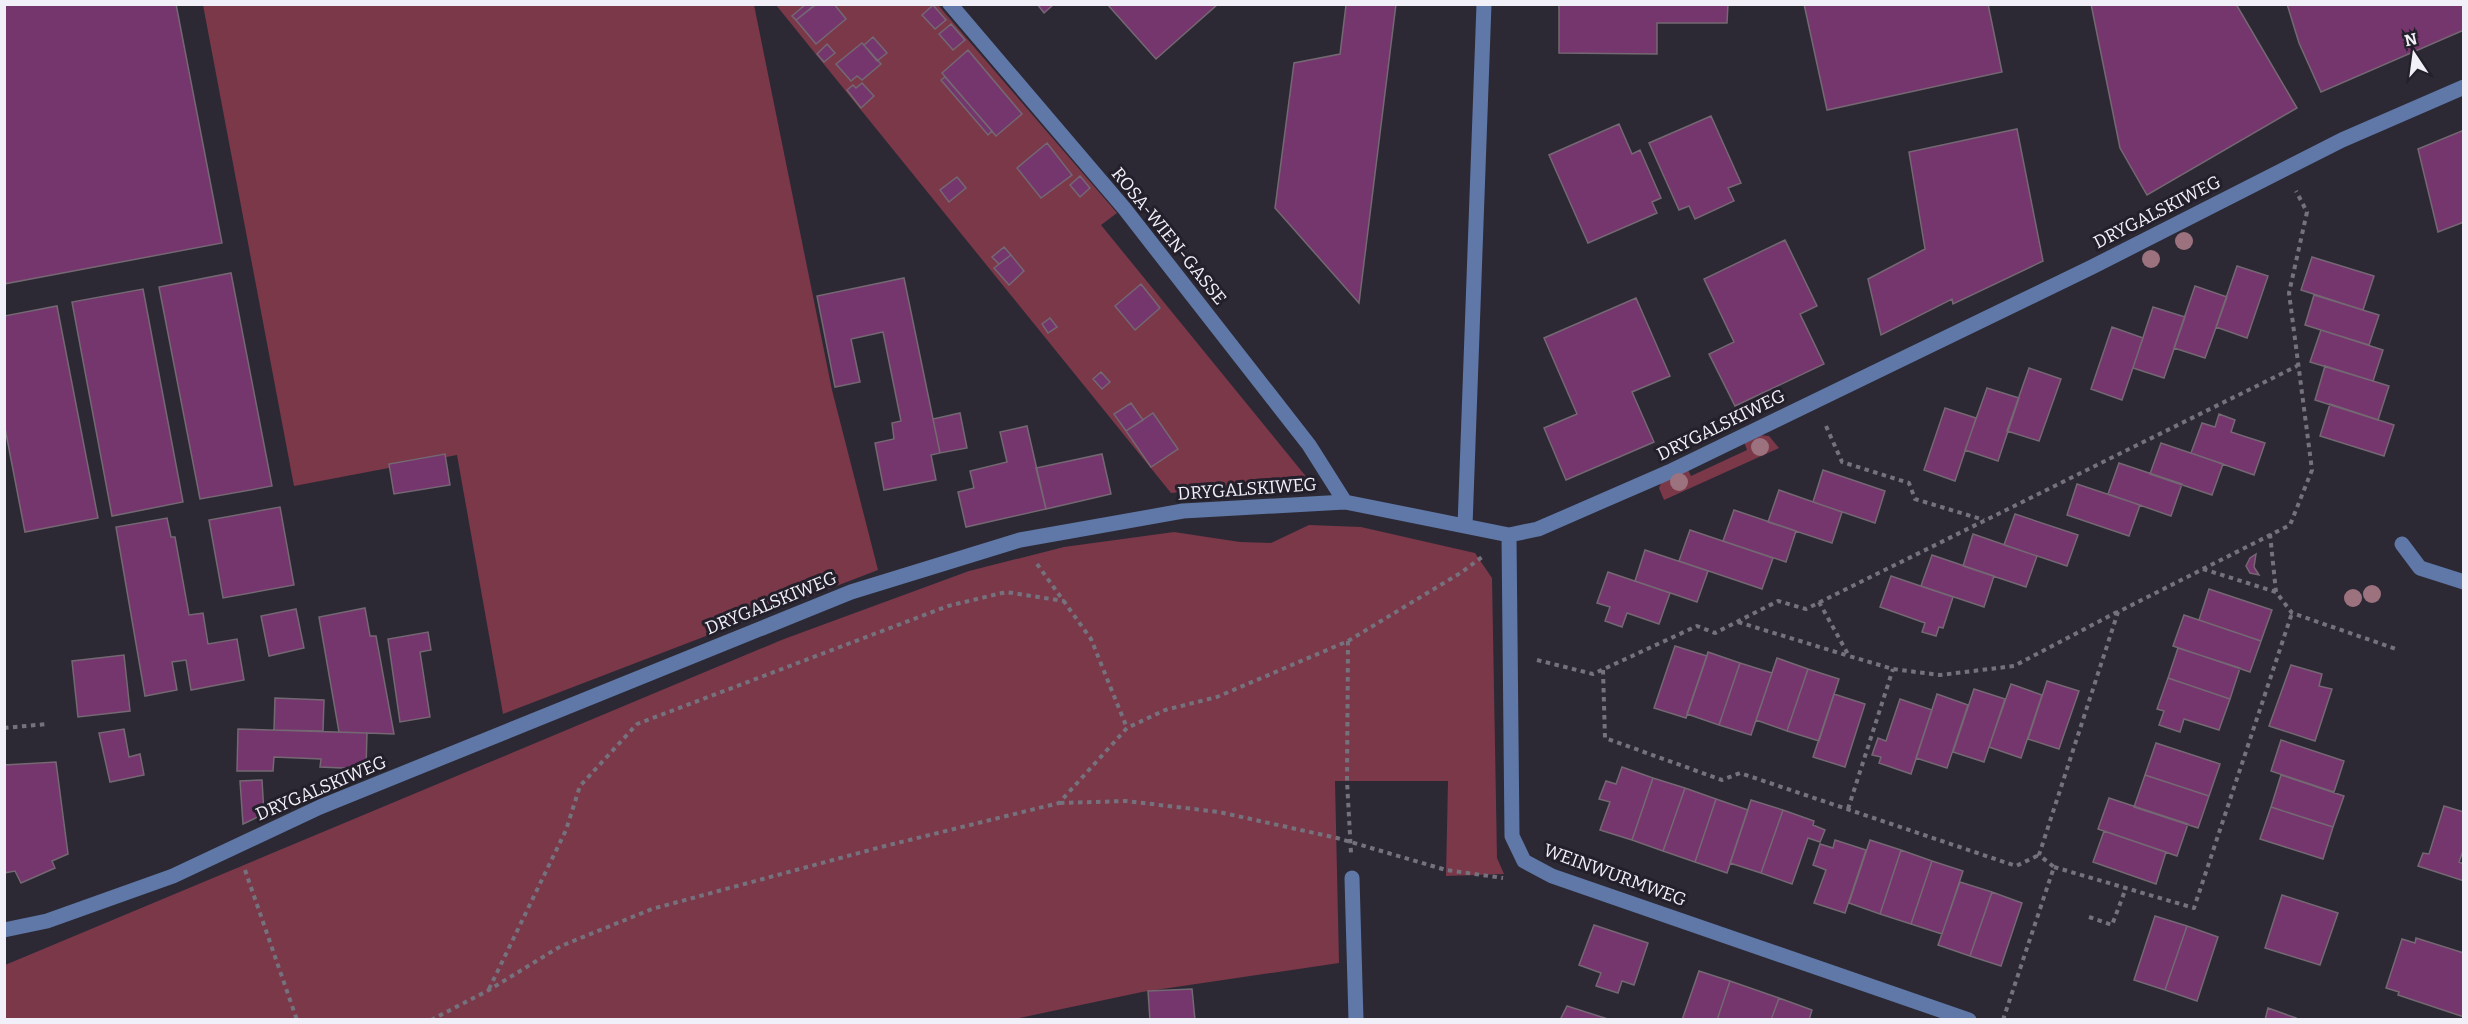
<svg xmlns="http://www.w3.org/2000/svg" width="2468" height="1024" font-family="Bitter,serif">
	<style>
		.green { fill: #7a3849 }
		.building { fill: #75366e; stroke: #746872; stroke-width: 1.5 }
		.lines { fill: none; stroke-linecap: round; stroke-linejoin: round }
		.path { stroke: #75727d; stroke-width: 4; stroke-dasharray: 4.5 4.5; stroke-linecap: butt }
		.minor { stroke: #5f78a7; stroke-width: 15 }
		.tree { fill: #9c727f }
		.labels { text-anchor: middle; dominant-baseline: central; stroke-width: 6; stroke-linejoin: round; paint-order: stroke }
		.street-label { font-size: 18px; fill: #f1eff7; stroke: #23202b }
	</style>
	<rect width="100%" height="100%" fill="#2c2935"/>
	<path class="green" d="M203,5H754L832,390L878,570L503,714L457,455L294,486Z
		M776,5H938L1117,213L1101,225L1308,479L1171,493Z
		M1759,435L1769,436L1779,448L1664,500L1659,488L1663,479L1687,468L1691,476L1747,450L1744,442Z
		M1309,525L1361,527L1475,553L1492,578L1497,858L1504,874L1446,876L1448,781H1335L1339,963L1142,992L1010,1020L5,1019V965L784,639L969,571L1064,547L1174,532L1240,542L1271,543Z"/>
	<path class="building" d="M4,4H176L222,243L4,284Z
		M806,4L814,6L796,20L792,16Z
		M816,4H834L846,19L816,44L796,20Z
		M1037,4H1054L1044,13Z
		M1107,4H1218L1156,59Z
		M1343,4H1396L1359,303L1275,208L1294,63L1340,54L1346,5Z
		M1559,4H1728L1727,23H1657V54L1559,53Z
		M1804,4H1988L2002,72L1827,110Z
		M2091,4H2236L2297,108L2147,195L2120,148Z
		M2287,4H2464V30L2321,92L2299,43Z
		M933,5L946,20L935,29L922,15Z
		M951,24L965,40L953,50L939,34Z
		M873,37L887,53L877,61L864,45Z
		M862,43L881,64L862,80L857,76L851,81L836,64Z
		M827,44L835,53L824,62L817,54Z
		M968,50L1022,114L996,136L942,73Z
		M945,77L992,131L988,135L941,80Z
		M862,83L874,96L861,108L847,90L853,85L856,88Z
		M1711,116L1741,183L1728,188L1734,201L1695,219L1689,206L1679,210L1649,143Z
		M1619,124L1632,154L1640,150L1661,198L1652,202L1657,213L1588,243L1549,155Z
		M2017,129L2043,261L1953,304L1952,299L1881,335L1868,279L1925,249L1909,152Z
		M2464,130V222L2438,232L2418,149Z
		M1047,143L1072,175L1041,198L1017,168Z
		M1080,176L1090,188L1080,197L1070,185Z
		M957,177L966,188L949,202L940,190Z
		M1785,240L1817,306L1800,314L1824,364L1735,406L1709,354L1734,342L1704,279Z
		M1004,247L1011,255L999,264L992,257Z
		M1011,255L1024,271L1009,285L994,268Z
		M2312,257L2374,276L2363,310L2301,290Z
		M2237,266L2268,276L2247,338L2216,327Z
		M231,273L272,486L200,499L159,287Z
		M904,278L940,453L931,455L936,480L884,490L875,443L894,439L892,423L901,421L883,332L851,339L860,382L835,387L817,296Z
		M1141,284L1160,308L1135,330L1115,306Z
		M2195,286L2227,297L2205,358L2174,348Z
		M143,289L183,502L112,516L72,302Z
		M2314,295L2379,315L2369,345L2305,325Z
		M1636,298L1670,376L1632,392L1654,442L1566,480L1544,428L1577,414L1544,338Z
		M57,306L98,518L25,532L4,423V316Z
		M2153,307L2185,317L2164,378L2133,368Z
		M1050,318L1057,327L1048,333L1042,324Z
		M2112,327L2143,338L2122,400L2091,389Z
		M2321,330L2383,350L2373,381L2310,362Z
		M2325,366L2389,386L2378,420L2315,400Z
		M2029,368L2061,379L2039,441L2007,431Z
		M1101,372L1110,382L1102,389L1093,379Z
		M1987,388L2019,398L1998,461L1965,450Z
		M1131,403L1143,420L1126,431L1114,414Z
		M2330,404L2394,425L2384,456L2320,436Z
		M1945,408L1976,418L1955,481L1924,470Z
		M960,413L967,448L940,453L933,419Z
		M1153,413L1178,449L1151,467L1126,431Z
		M2219,414L2235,420L2231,432L2265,443L2254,475L2191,453L2202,423L2215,427Z
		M1027,426L1046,509L966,527L958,492L974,488L970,471L1007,462L1000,432Z
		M2161,443L2223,464L2212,495L2150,474Z
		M445,454L450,485L394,494L389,464Z
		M1102,454L1111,494L1046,509L1036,468Z
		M2119,463L2182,484L2171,516L2108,494Z
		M1823,470L1885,491L1875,523L1813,502Z
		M2077,484L2140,505L2129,536L2067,515Z
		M1779,490L1842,512L1832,543L1768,522Z
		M280,507L294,585L223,598L209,520Z
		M1734,510L1796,531L1786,562L1723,541Z
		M2015,514L2078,535L2067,566L2004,545Z
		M167,518L171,537H175L189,615L203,613L208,644L237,639L244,680L191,690L186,660L172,662L177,690L145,696L116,527Z
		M1690,530L1773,558L1762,589L1679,561Z
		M1973,534L2037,556L2026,587L1963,566Z
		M1645,550L1708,571L1697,602L1635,581Z
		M2256,554L2254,567L2259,575L2250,573L2246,566L2250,558Z
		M1932,555L1994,576L1984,607L1921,586Z
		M1608,572L1670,593L1659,624L1627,613L1622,627L1605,621L1610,607L1597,603Z
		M1891,576L1953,597L1943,628L1939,627L1936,636L1922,632L1925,623L1880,607Z
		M2209,589L2272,610L2261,641L2199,620Z
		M365,608L370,636H376L394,734L339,732L319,617Z
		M296,609L304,648L269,656L261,616Z
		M2184,615L2261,641L2250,672L2173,646Z
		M428,632L431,650L420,652L430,717L400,722L388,639Z
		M1675,646L1707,656L1686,718L1654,708Z
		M2178,648L2240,668L2230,699L2168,678Z
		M1708,652L1740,663L1719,725L1687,714Z
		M124,655L130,711L78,717L72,661Z
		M1777,658L1808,669L1787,731L1756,720Z
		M1740,663L1772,673L1751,735L1719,725Z
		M2291,665L2322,674L2319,686L2332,689L2315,741L2269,726Z
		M1808,669L1839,679L1819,741L1787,731Z
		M2168,678L2230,699L2219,730L2184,719L2180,732L2159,725L2164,711L2157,709Z
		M2047,681L2079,691L2059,749L2028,739Z
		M2011,684L2042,695L2021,758L1989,747Z
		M1974,689L2005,699L1984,762L1953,752Z
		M1834,694L1865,704L1845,767L1813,757Z
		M1937,694L1968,705L1947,768L1916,758Z
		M275,698L324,700L323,731L274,730Z
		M1900,699L1932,710L1911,774L1879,763L1881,757L1872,755L1878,738L1886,741Z
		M124,729L129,757L140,754L144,775L110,782L99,733Z
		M238,729L367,733L366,769L320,767L321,759L274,757L273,771H237Z
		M2281,740L2344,761L2334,792L2271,771Z
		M2156,743L2220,764L2209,796L2145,775Z
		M56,762L68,854L52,861L55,868L21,883L15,871L4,873V765Z
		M1622,767L1653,778L1632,840L1600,830L1610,802L1599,799L1606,781L1616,784Z
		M2145,775L2209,796L2198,828L2134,807Z
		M2281,775L2344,796L2333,827L2271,807Z
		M1653,778L1685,788L1663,851L1632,840Z
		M262,780L264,814L243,824L240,781Z
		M1685,788L1716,799L1695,862L1663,851Z
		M2109,798L2188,824L2177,856L2098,829Z
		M1716,799L1748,810L1727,873L1695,862Z
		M1751,800L1783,810L1761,873L1730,863Z
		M2444,806L2464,812V848L2459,862L2464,864V881L2418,866L2423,853L2429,854Z
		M2271,807L2333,827L2323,859L2260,839Z
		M1783,810L1814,821L1813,825L1825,830L1820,842L1808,838L1792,884L1761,873Z
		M2104,831L2166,852L2156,884L2093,862Z
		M1835,840L1866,850L1845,913L1814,903L1826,870L1813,865L1820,844L1833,848Z
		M1870,840L1901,850L1880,914L1849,903Z
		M1901,850L1932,861L1911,924L1880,914Z
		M1932,861L1963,871L1942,934L1911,924Z
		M1960,882L1992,892L1970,956L1938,945Z
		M1992,892L2022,903L2001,966L1970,956Z
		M2282,895L2338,913L2320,965L2265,948Z
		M2155,916L2187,926L2165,990L2134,980Z
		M1594,925L1648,943L1634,985L1622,981L1618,993L1596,986L1601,973L1579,965Z
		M2187,926L2218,937L2197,1001L2165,990Z
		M2416,938L2464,953V1017L2398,995L2399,992L2386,988L2402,939L2415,943Z
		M1699,971L1730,981L1717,1020H1682Z
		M1730,981L1779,998L1771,1020H1717Z
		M1192,989L1195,1020H1150L1148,991Z
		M1779,998L1812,1010L1809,1020H1771Z
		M1567,1006L1611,1020H1560Z
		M2268,1008L2296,1018L2295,1020H2265Z"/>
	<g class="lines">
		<path class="path" d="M1826,426L1842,462L1909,483L1915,499L1984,520
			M2270,534L2276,592L2292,613L2399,650
			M1037,564L1091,639L1127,728
			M2203,569L2276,592
			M1819,602L1849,656L1893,669L1940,675L2014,666L2117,612
			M1738,622L1849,656
			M1348,641L1347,781L1351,853
			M1537,660L1593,674L1697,626L1715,633L1778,601L1806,609L2297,366
			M1603,670L1605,738L1722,780L1740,773L2016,866L2039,855
			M4,728L47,724
			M1060,803L1126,801L1219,812L1337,838L1446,870L1503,878
			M1848,809L1893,669
			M2054,867L2194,908L2292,613
			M245,870L297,1020
			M2089,917L2112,925L2126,888
			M489,989L566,830L580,786L637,724L948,606L1006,592L1064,601
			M431,1020L489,990L561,946L652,909L881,847L1059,803L1127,728L1165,710L1217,697L1348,641L1462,572L1482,557
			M2003,1020L2054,867L2039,855L2118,612L2290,525L2312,470L2289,293L2307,212L2296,191"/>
		<path class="minor" d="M950,4L1124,208L1309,445L1345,502
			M1465,526L1484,4
			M1509,535L1512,836L1524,861L1552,876L1969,1020
			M2402,544L2420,568L2464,582
			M1352,878L1356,1020
			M4,930L47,921L173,876L320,807L851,592L1020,540L1183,511L1345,502L1509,535L1538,529L1669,472L2092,267L2342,140L2464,87"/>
	</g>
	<g class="tree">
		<circle cx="2184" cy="241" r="9"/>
		<circle cx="2151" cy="259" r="9"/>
		<circle cx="1760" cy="447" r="9"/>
		<circle cx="1679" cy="482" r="9"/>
		<circle cx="2372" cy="594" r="9"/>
		<circle cx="2353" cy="598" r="9"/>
	</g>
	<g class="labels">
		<g class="street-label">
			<text transform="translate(2157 212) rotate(-27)">DRYGALSKIWEG</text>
			<text transform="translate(1169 236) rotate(51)">ROSA-WIEN-GASSE</text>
			<text transform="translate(1721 425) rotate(-26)">DRYGALSKIWEG</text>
			<text transform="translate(1247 489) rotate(-4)">DRYGALSKIWEG</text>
			<text transform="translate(771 603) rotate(-22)">DRYGALSKIWEG</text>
			<text transform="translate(321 788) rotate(-23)">DRYGALSKIWEG</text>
			<text transform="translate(1615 875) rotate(20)">WEINWURMWEG</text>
		</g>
	</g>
	<rect width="2468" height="1024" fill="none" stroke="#f1eff7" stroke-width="12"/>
	<g transform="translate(2414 54) rotate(347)" stroke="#23202b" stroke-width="4.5" paint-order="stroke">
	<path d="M0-4.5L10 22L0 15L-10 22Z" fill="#f1eff7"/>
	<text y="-9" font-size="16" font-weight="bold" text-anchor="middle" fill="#f1eff7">N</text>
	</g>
</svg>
